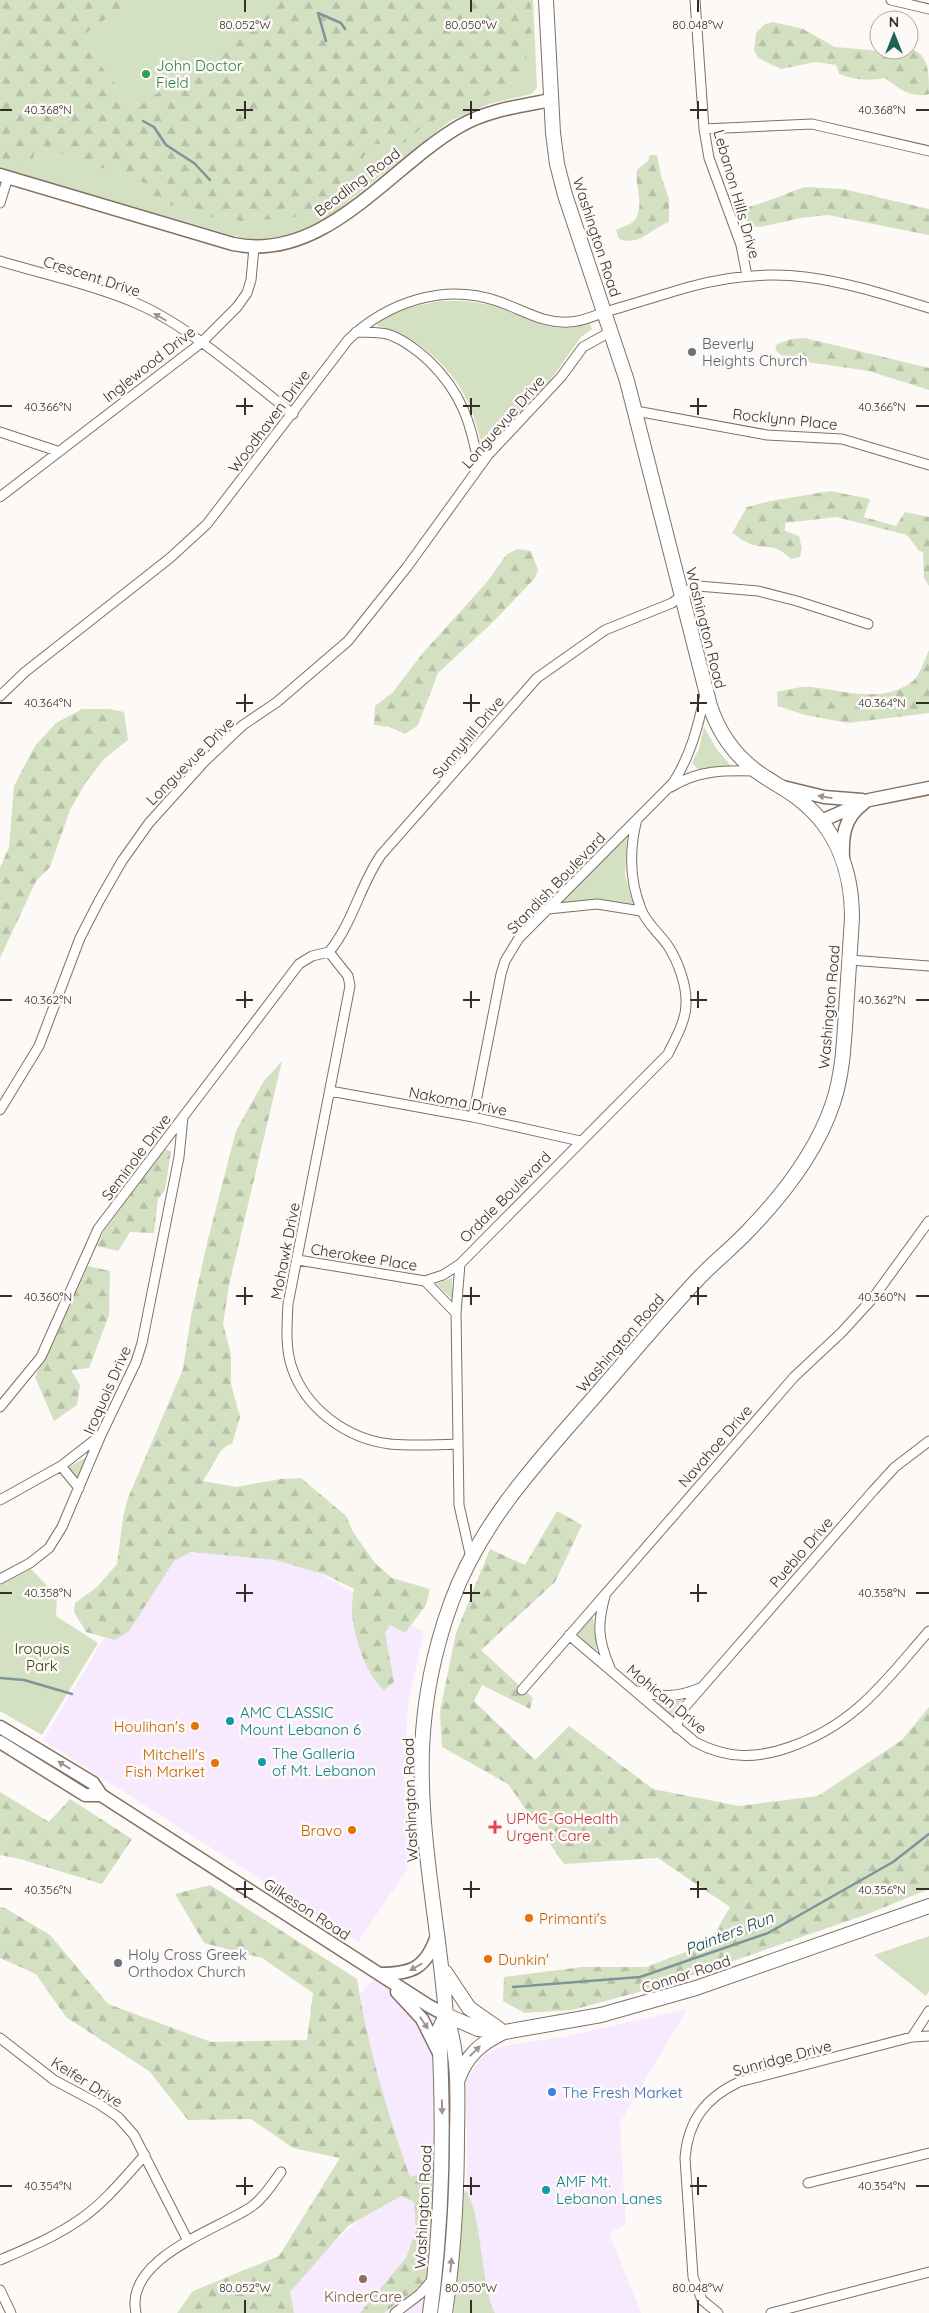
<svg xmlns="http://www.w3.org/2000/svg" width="929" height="2313" font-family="Quicksand,sans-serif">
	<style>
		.commercial { fill: #f8eafe }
		.green { fill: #d4e0c2 }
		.forest { fill: url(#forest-firs) }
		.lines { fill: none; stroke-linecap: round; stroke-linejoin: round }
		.stream { stroke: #7b959a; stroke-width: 2.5 }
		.street-casing { stroke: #827062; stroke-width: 11 }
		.secondary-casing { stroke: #827062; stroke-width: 15 }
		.primary-casing { stroke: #827062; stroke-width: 16 }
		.street { stroke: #fff; stroke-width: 9 }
		.secondary { stroke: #fff; stroke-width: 12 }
		.primary { stroke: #fff; stroke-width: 14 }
		.oneway { fill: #9a9694 }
		.ticks { fill: none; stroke: #362e28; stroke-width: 2 }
		.leisure-dot { fill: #2e9e5b; stroke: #fdf9f6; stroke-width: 2 }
		.worship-dot { fill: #6b7280; stroke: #fdf9f6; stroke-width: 2 }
		.culture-dot { fill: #0f9aa8; stroke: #fdf9f6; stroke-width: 2 }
		.food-dot { fill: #e8710a; stroke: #fdf9f6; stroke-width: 2 }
		.health-dot { fill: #e0444e; stroke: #fdf9f6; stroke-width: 2 }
		.shop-dot { fill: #3f7fe0; stroke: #fdf9f6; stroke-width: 2 }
		.education-dot { fill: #8d6e63; stroke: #fdf9f6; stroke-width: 2 }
		.labels { text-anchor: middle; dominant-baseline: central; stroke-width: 5; stroke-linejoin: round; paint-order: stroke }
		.leisure-label { font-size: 15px; fill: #27864d; stroke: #fdf9f6; text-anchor: start }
		.street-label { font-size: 15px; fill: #362e28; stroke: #fdf9f6 }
		.worship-label { font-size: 15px; fill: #5b616d; stroke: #fdf9f6; text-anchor: start }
		.park-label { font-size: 15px; fill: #2e3d0a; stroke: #fdf9f6 }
		.culture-label { font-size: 15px; fill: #0d838f; stroke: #fdf9f6; text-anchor: start }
		.food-label { font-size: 15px; fill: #c56008; stroke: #fdf9f6; text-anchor: end }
		.health-label { font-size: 15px; fill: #be3a42; stroke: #fdf9f6; text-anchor: start }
		.shop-label { font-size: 15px; fill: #366cbe; stroke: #fdf9f6; text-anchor: start }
		.education-label { font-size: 15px; fill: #785e54; stroke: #fdf9f6 }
		.water-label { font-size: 16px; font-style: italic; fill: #0c4753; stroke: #fdf9f6 }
		.ticks-label { font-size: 12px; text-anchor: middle; fill: #362e28; stroke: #fdf9f6; stroke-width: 5; stroke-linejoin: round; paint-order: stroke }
	</style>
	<defs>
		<pattern id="forest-firs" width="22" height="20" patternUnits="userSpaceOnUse" patternTransform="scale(1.25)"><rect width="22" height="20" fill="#d4e0c2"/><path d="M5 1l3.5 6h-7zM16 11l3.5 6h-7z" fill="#b7c0a7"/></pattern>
	</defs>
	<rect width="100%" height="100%" fill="#fdf9f6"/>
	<path class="commercial" d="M187,1499L424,1632L408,1703L404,1774L409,1867L358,1942L43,1740Z
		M380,1974L446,2015L430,2313H283L282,2290L398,2185L353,2000Z
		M687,2009L620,2123L626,2224L609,2233L641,2313H457L467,2175L466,2081L481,2057L503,2046L563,2037Z"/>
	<path class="green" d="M0,0H533L537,88L531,94L489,104L450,121L334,213C308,231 277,241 245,239L0,168Z
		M440,301C459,300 476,301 494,306C529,317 551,338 590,323L592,329L581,337L549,382L491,443L486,444L481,440C476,427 474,413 467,400C449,364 416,335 377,326C383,311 425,304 440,301Z
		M704,727L716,748L731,766L699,770L692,763L699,748Z
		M627,837L625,875L634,908L596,899L559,903Z
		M452,1278V1299L436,1284Z
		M85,1458H86L77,1478L67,1468Z
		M31,1569L57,1596L56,1616L98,1643L42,1735L0,1711V1585Z
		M593,1616L597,1649L595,1650L577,1635Z
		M682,1700L673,1718L656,1703Z
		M929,1936V1991L926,1996L874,1955Z
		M464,2190C482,2204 480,2286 495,2313H454Z"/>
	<path class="forest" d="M0,0H132L79,38L135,109L273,10L266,0H531L532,49L527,53L525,78C506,93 479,96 458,107C451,110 423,126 418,131C415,134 412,139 407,141C395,147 383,142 370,145L358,168L346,175L339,195L329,208L324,211L311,210L293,218L241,221L194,214L164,202L151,204L156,187L38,145L29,167L0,158Z
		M773,22L803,29L835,47L880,51L909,50V48C929,54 929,71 929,94C912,99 898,88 885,78C867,81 856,80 839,74L836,65L816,62L781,69L758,58L754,50L756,33L765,24Z
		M650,155H657L661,176L669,199V222C649,229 642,246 619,239L616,230C621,227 630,225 634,221C646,205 634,186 637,170L648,161Z
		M805,187L843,189L929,209V235L828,215L800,218L761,227L750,226L745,217L747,207C769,202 784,194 805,187Z
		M805,338L929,368V390L869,371L786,359L775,350L777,344L791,339Z
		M830,491L870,499L864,517L896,526L905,512L929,517V586L924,578L923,552L919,551L907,535L836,517L785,523V531L799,536L802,549L800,557L791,559C777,546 775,548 758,546C748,545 740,538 732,533L747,507L771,501Z
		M517,549L531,551L538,570L535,578L492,623L438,673L418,725L405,734L390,727L374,725L375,706L393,692L422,654L487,582L506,555Z
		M929,650V713L848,723L805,715L778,706L777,692C788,690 800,686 811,687C844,691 884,704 913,681C920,675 925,659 929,650Z
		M82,709H109L124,712L128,740L105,758L86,782L70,810L50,867L36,881L0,958V868L9,847L14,786L35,746L56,723Z
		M282,1061L229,1285L223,1324L231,1354V1384L240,1417L232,1444L226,1446L220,1452L203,1481L236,1487L281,1479L301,1478L346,1516L353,1532L375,1563L392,1578L430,1589L426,1605L405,1633L390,1625L385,1633L394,1682L384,1690C365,1673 356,1641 352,1616C351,1608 353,1597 354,1589L326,1575L276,1560L191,1552L174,1561L129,1631L115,1640L86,1632L74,1612L75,1603L97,1587L117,1564L123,1517L128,1498L183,1369L191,1316L208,1239L236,1131L264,1081Z
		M164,1149L171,1151L165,1190L158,1199L154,1233L130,1232L118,1251L97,1246L104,1231Z
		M88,1266L110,1271L109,1315L89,1368L71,1370L80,1385L77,1405L54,1421L35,1377Z
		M557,1511L582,1525L555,1582L481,1650L533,1698L530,1709L482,1685L474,1701L535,1760L569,1726L653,1789L739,1806L818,1796L902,1740L929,1707V1889L865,1915L661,1986L572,2010L525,2013L503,2001L504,1977L582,1967H646L709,1943L730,1907L658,1858L564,1864L508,1784L442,1747L440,1711L456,1633L490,1549L525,1565Z
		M0,1792L49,1822L70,1799L132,1839L102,1884L20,1859L0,1855Z
		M210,1885L357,1979C368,2048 387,2112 410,2177L434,2169L431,2278L384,2313H360L406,2258L416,2231L414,2202L401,2196L348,2226L290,2292L294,2313H177L193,2291L279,2256L340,2158L293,2148L251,2119L188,2120L149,2071L66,2017L36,1974L0,1958V1907L5,1908L50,1935L108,2004L211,2042L307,2040L313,1993L262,1958L204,1943L175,1894Z"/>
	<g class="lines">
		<path class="stream" d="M326,41L318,13L341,23L345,29
			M143,121L154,127L166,145L194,163L210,180
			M0,1678L24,1680L72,1694
			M513,1987L640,1977L768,1933L893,1862L929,1834"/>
		<defs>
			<path id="street" d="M695,0L704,129L709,158L741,245L747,276
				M891,0L929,9
				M704,129L812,124L929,151
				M0,203L8,177
				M0,261C46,275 94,285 138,304C189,326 248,379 293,414
				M356,332C366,332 377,332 387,334C403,339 417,350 429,361C462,393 471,423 479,467
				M636,411L767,435L842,439L929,465
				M0,432L57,451
				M0,497L201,343L237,307L247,293L251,280L254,247
				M0,696L25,672L170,558L207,524L348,340C387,302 444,283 497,301C522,309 542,324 569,322C581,322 594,316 605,312C633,304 661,295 689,287C781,261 841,281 929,308
				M671,787C698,770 725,770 755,771
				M548,909L597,904L641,911
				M329,952C353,923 360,885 381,855L537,678L605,630L672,603L692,588L698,586L758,591L797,601L868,624
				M329,952L348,976L350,986L288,1304C287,1325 285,1348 292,1368C306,1409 347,1439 390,1444C412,1446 436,1445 458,1444
				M850,960L929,966
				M330,1091L473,1117L580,1141
				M0,1110L39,1046L80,938L99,901L122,861L149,823L204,762L243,725L277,702L348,641L407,567L488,455L561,377L583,347L612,331
				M473,1117L501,974L505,961L519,938L673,783C691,755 698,726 705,695
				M298,1260L425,1281L456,1313
				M425,1281L443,1275L460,1264
				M0,1407L41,1357L98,1229L299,964L312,956L329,952
				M61,1466L79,1488
				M0,1500L61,1466L101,1435
				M471,1558L459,1505L456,1313L460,1264L668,1054C675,1039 686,1021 686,1004C687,986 678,961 668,946C660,934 646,923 641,909C629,879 629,850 637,819
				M0,1579L30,1563L49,1548L62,1527L101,1435L136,1362L142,1343L179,1157L183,1117
				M605,1596C597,1625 598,1640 610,1668
				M569,1635L695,1742C727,1759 756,1759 790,1747C856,1724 885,1681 929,1631
				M522,1690L794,1377L842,1332L873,1298L929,1221
				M637,1691C663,1697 676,1698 700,1688
				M677,1728L679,1716L683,1709L873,1491L895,1467L929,1441
				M912,2037L929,2036
				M0,2038L54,2080L99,2104L118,2117L134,2135L187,2239
				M808,2183L929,2153
				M0,2260C28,2248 57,2236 82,2218C106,2201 125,2177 145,2155
				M0,2290L11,2313
				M136,2313C124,2258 217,2230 251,2207C264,2198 272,2184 281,2172
				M395,2313L420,2294L433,2279
				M718,2313L702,2300L693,2277L685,2158C688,2121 705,2098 739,2082L912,2037L929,2011
				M771,2313L929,2272"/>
			<path id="secondary" d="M0,175L233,244C325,263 389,167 460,126C488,110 520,106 551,100
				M783,787L824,797L862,800
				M821,821L869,800L929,788
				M843,858C842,836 844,818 863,804
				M0,1727L93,1783L101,1795L429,2006L446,2015
				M0,1742L85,1795H101
				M380,1974C412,1974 426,1968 437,1936
				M397,1992L422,2019L439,2053"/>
			<path id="primary" d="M445,1972L469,2008L499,2029
				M446,2015L478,2029L505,2032L601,2015L696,1988L929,1906
				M458,2079C467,2055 481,2043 504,2032
				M430,2313C443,2219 444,2125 439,2030L446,2015
				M445,2313C454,2253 457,2193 457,2133C458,2093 459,2053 446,2015C439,1926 419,1838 422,1749C424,1700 434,1650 451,1603C480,1522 540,1459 596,1395C630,1356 663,1316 698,1279C714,1262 732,1248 748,1231C783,1195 817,1151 833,1103C843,1073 844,1042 846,1011C848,980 850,949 852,918C852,872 837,829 800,800C789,791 777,785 765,777C738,760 720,736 710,706L627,381L565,195L557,164L553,133L546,0"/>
		</defs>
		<use href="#street" class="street-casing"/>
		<use href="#secondary" class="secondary-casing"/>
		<use href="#primary" class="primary-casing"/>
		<use href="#street" class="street"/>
		<use href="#secondary" class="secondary"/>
		<use href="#primary" class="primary"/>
	</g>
	<defs><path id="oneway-solid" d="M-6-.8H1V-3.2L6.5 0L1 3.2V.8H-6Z" transform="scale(1.25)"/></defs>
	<g class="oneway">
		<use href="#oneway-solid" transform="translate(160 317) rotate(-150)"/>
		<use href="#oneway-solid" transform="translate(825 797) rotate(-170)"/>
		<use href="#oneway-solid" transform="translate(64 1765) rotate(-149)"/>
		<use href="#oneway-solid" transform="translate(416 1967) rotate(150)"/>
		<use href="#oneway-solid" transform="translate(424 2023) rotate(56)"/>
		<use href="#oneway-solid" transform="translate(475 2051) rotate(-44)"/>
		<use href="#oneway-solid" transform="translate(442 2107) rotate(89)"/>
		<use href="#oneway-solid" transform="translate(451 2265) rotate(-84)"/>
	</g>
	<path class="ticks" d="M245,0V12M471,0V12M698,0V12M245,101V119M471,101V119M698,101V119M0,110H12M236,110H253M463,110H480M690,110H707M916,110H929M245,398V415M471,398V415M698,398V415M0,406H12M236,406H253M463,406H480M690,406H707M916,406H929M245,694V712M471,694V712M698,694V712M0,703H12M236,703H253M463,703H480M690,703H707M916,703H929M245,991V1008M471,991V1008M698,991V1008M0,1000H12M236,1000H253M463,1000H480M690,1000H707M916,1000H929M245,1287V1305M471,1287V1305M698,1287V1305M0,1296H12M236,1296H253M463,1296H480M690,1296H707M916,1296H929M245,1584V1602M471,1584V1602M698,1584V1602M0,1593H12M236,1593H253M463,1593H480M690,1593H707M916,1593H929M245,1881V1898M471,1881V1898M698,1881V1898M0,1889H12M236,1889H253M463,1889H480M690,1889H707M916,1889H929M245,2177V2195M471,2177V2195M698,2177V2195M0,2186H12M236,2186H253M463,2186H480M690,2186H707M916,2186H929M245,2300V2313M471,2300V2313M698,2300V2313"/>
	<circle class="leisure-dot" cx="146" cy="74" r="5"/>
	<g class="worship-dot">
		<circle cx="692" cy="352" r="5"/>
		<circle cx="118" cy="1963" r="5"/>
	</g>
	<g class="culture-dot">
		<circle cx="230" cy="1721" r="5"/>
		<circle cx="262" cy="1762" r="5"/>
		<circle cx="546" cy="2190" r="5"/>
	</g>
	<g class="food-dot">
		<circle cx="195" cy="1726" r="5"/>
		<circle cx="215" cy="1763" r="5"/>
		<circle cx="352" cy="1830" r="5"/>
		<circle cx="529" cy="1918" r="5"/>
		<circle cx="488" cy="1959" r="5"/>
	</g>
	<path class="health-dot" d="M492.5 1819.5h5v5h5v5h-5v5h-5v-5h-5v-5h5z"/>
	<circle class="shop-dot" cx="552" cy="2092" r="5"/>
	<circle class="education-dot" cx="363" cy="2279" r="5"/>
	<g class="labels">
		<g class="leisure-label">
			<text x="156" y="65">John Doctor<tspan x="156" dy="17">Field</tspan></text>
		</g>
		<g class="street-label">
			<text transform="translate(357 182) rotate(-37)">Beadling Road</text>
			<text transform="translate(737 194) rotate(74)">Lebanon Hills Drive</text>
			<text transform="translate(597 237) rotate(72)">Washington Road</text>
			<text transform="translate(92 276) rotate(18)">Crescent Drive</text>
			<text transform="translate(149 364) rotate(-38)">Inglewood Drive</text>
			<text transform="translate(785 419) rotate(6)">Rocklynn Place</text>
			<text transform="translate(269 421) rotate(-53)">Woodhaven Drive</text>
			<text transform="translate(503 422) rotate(-49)">Longuevue Drive</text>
			<text transform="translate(706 628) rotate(76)">Washington Road</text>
			<text transform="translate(468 737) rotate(-50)">Sunnyhill Drive</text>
			<text transform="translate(190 761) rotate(-45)">Longuevue Drive</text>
			<text transform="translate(556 883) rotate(-46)">Standish Boulevard</text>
			<text transform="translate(829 1007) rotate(-85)">Washington Road</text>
			<text transform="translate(458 1101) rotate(11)">Nakoma Drive</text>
			<text transform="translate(136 1157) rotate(-53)">Seminole Drive</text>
			<text transform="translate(505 1197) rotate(-45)">Ordale Boulevard</text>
			<text transform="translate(285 1251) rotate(-79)">Mohawk Drive</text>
			<text transform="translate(364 1257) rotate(9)">Cherokee Place</text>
			<text transform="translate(620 1343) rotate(-49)">Washington Road</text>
			<text transform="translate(107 1390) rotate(-66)">Iroquois Drive</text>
			<text transform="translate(715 1446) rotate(-49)">Navahoe Drive</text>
			<text transform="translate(801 1552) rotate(-49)">Pueblo Drive</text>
			<text transform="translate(667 1699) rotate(40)">Mohican Drive</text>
			<text transform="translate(410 1800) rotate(-92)">Washington Road</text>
			<text transform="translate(307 1909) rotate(33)">Gilkeson Road</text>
			<text transform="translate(686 1974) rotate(-18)">Connor Road</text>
			<text transform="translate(782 2058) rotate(-15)">Sunridge Drive</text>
			<text transform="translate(87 2082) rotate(32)">Keifer Drive</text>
			<text transform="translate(423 2207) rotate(-87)">Washington Road</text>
		</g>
		<g class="worship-label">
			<text x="702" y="343">Beverly<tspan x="702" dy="17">Heights Church</tspan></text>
			<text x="128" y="1954">Holy Cross Greek<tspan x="128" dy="17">Orthodox Church</tspan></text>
		</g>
		<g class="park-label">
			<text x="42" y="1648">Iroquois<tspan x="42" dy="17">Park</tspan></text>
		</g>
		<g class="culture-label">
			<text x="240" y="1712">AMC CLASSIC<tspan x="240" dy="17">Mount Lebanon 6</tspan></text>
			<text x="272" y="1753">The Galleria<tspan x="272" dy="17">of Mt. Lebanon</tspan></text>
			<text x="556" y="2181">AMF Mt.<tspan x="556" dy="17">Lebanon Lanes</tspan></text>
		</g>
		<g class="food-label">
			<text x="185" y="1726">Houlihan's</text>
			<text x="205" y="1754">Mitchell's<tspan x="205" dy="17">Fish Market</tspan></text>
			<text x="342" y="1830">Bravo</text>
			<text x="539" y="1918" text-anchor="start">Primanti's</text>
			<text x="498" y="1959" text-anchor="start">Dunkin'</text>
		</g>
		<g class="health-label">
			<text x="506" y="1818">UPMC-GoHealth<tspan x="506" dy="17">Urgent Care</tspan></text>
		</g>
		<g class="shop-label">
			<text x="562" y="2092">The Fresh Market</text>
		</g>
		<g class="education-label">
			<text x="363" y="2296">KinderCare</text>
		</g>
		<g class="water-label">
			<text transform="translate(729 1933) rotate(-21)">Painters Run</text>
		</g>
	</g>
	<g class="ticks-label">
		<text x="245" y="29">80.052°W</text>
		<text x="471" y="29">80.050°W</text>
		<text x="698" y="29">80.048°W</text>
		<text x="48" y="114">40.368°N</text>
		<text x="882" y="114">40.368°N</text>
		<text x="48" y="411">40.366°N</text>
		<text x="882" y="411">40.366°N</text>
		<text x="48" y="707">40.364°N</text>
		<text x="882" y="707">40.364°N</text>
		<text x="48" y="1004">40.362°N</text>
		<text x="882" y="1004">40.362°N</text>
		<text x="48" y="1301">40.360°N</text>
		<text x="882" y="1301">40.360°N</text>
		<text x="48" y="1597">40.358°N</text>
		<text x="882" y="1597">40.358°N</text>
		<text x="48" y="1894">40.356°N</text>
		<text x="882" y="1894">40.356°N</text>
		<text x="48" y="2190">40.354°N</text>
		<text x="882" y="2190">40.354°N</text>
		<text x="245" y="2292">80.052°W</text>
		<text x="471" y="2292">80.050°W</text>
		<text x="698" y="2292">80.048°W</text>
	</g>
	<g transform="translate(894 35)"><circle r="24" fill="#fdf9f6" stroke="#ada8a4"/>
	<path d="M0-4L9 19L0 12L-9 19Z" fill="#1f6456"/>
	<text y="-8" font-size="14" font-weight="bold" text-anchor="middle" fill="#362e28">N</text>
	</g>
</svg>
